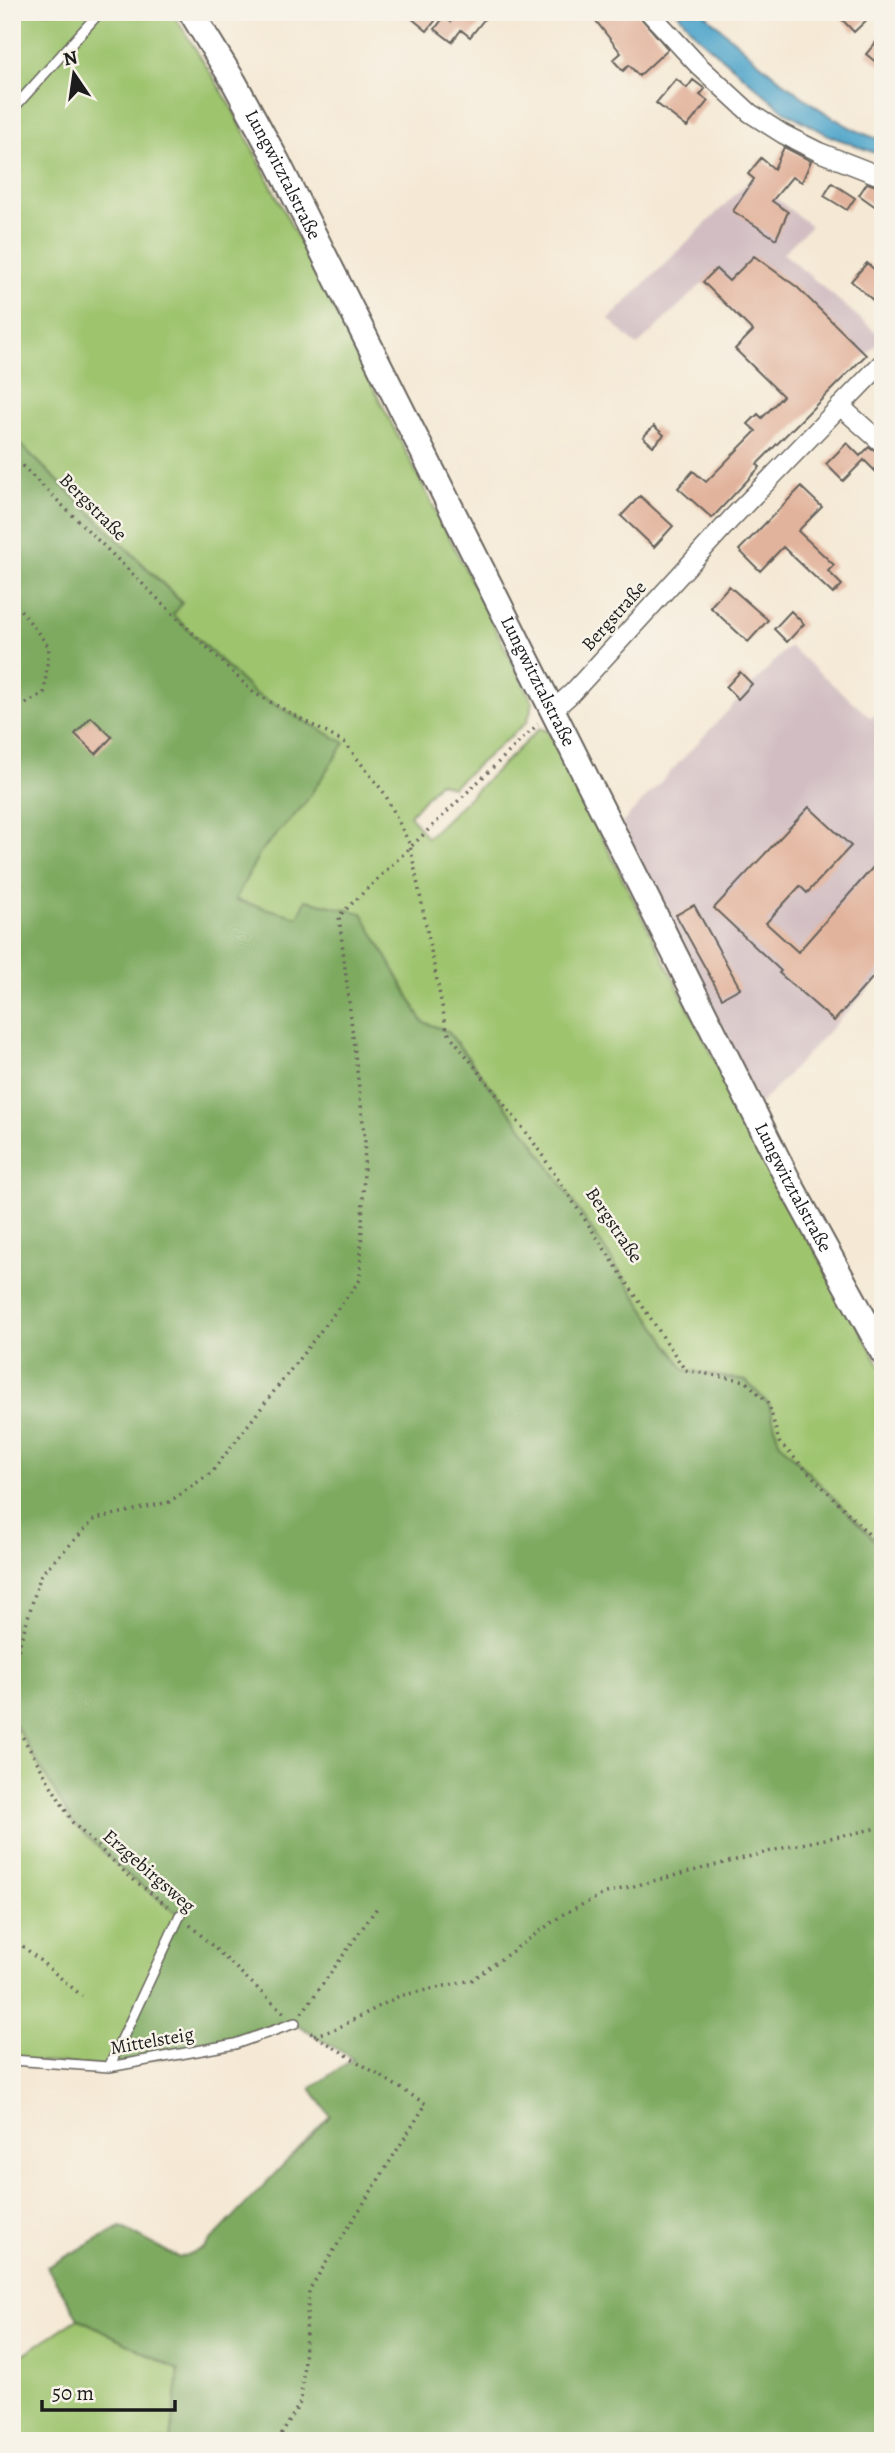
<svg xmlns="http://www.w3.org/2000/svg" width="895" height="2453" font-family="Alegreya,serif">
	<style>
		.industrial { fill: #d2bec2 }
		.green { fill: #9ec46e; stroke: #5d7045; stroke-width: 2 }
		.forest { fill: #7eaa61; stroke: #4d633e; stroke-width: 2 }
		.water { fill: #4fa5cb; stroke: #366074; stroke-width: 2 }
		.building { fill: #e2b39c }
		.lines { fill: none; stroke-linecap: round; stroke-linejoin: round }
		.service-casing { stroke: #68645d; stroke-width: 12 }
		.minor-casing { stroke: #68645d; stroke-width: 21 }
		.secondary-casing { stroke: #68645d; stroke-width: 28 }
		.path { stroke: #68645d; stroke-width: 3.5; stroke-dasharray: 2 5; stroke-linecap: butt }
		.service { stroke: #fff; stroke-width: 9 }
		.minor { stroke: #fff; stroke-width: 18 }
		.secondary { stroke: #fff; stroke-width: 24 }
		.labels { text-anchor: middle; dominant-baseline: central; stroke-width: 5; stroke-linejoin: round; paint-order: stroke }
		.street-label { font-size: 19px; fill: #1c1c1c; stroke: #f7f3e8 }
	</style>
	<rect width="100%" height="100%" fill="#f7f3e8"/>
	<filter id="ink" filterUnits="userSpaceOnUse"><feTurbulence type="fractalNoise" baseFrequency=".0143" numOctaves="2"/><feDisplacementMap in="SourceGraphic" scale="14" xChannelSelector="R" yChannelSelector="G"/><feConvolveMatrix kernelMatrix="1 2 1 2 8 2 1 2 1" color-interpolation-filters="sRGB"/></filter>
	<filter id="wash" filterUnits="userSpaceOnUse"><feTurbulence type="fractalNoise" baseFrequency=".00686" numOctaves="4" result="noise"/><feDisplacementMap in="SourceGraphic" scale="28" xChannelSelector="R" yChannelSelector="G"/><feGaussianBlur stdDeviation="1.57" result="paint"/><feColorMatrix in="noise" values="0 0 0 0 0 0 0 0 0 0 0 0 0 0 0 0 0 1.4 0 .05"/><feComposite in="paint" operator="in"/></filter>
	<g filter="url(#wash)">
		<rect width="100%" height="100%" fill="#f5e9d5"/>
		<path class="industrial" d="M751,179L811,226L783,253L883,338L773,448L748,424L758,414L762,417L783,396L735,349L752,331L703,283L637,346L609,319Z
			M789,646L871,718L883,709V974L759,1105L622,823Z"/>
		<path class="green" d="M12,12H172L230,104L533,703L527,722L452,787L439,782L410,815L427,838L540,728L548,731L779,1186L883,1371V1549L779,1442L769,1404L746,1381L685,1370L532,1140L448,1031L423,1022L362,913L298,917L235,900L260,852L303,806L344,743L254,693L172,615L182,602L12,436Z
			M12,1719L73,1823L129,1876L180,1915L109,2067L12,2060Z
			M78,2318L179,2370L171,2441H12V2362Z"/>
		<path class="forest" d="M12,436L182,603L173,615L254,693L345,743L303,806L260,852L235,900L298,917L306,900L362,913L423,1022L447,1031L532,1140L685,1370L746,1381L769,1404L779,1442L883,1549V2441H171L179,2370L78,2318L47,2267L121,2227L179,2258L204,2248L330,2116L311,2088L353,2059L295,2023L235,2044L109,2067L179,1915L129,1876L73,1823L12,1719Z"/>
		<path class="water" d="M677,12H703C744,50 830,129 883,140V156L830,136L784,111L697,36Z"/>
		<g id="blocks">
			<path class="building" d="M404,12H442L427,31Z
				M458,12H490L470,37L461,30L452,42L435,29L444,17L451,22Z
				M589,12H636L668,49L639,76L629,65L623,71L613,60L621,53Z
				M835,12H875L854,32Z
				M883,34V68L866,54Z
				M676,79L687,88L693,80L705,89L700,95L708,101L687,127L656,103Z
				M784,147L811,161L802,182L792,177L772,201L788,212L776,239L733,211L754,179L748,174L761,158L774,169Z
				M832,183L855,198L847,210L824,196Z
				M867,183L883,188V212L859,195Z
				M754,256L797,287L866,355L757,464L760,467L712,518L678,488L693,471L706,482L756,431L748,424L758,414L762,418L783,396L735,349L753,331L703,282L716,269L729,281Z
				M867,263L883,277V309L851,281Z
				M654,426L664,435L653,446L643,437Z
				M847,443L860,456L869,447L883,455V479L864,460L843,481L826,464Z
				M801,487L822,507L798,531L834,565L828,571L842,585L833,594L783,547L760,571L739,550Z
				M640,496L673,526L654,547L621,516Z
				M729,586L768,620L748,642L710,607Z
				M791,611L804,624L787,642L774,629Z
				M740,672L752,684L738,699L726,687Z
				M91,717L112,737L96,754L75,734Z
				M809,807L851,846L807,893L800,886L766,923L798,952L883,856V966L834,1021L779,973L781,971L714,908Z
				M694,905L740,988L722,998L676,915Z"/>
		</g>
	</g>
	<g filter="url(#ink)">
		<use href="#blocks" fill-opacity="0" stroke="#68645d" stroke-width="2"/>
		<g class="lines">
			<defs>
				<path id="service" d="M12,110L100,12
					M12,2060L109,2067L235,2044L295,2023
					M109,2067L180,1915"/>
				<path id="minor" d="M649,12L698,65L750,113L783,134L819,152L883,177
					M840,406L883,444
					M552,711L573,692L731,519L883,362"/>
				<g id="secondary">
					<path id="s1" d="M191,12L234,82L277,161L789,1182L883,1353"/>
				</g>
			</defs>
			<use href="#service" class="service-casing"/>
			<use href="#minor" class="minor-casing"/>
			<use href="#secondary" class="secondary-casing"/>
			<path class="path" d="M12,456L254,693L345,743L385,794L410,845L447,1031L532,1140L685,1370L746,1381L769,1404L779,1442L883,1549
				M12,599L49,647L44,693L12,712
				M12,1670L41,1574L95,1519L169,1502L211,1473L360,1280L365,1140L339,916L538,724
				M12,1719L73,1823L129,1876L170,1908
				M12,1830L22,1838
				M190,1925L284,2013
				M12,1937L82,1996
				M302,2013L379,1905
				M314,2035L334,2030L399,1996L472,1980L565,1913L606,1893L787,1847L883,1827
				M278,2441L301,2401L309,2290L426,2104L306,2030"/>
			<use href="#service" class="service"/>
			<use href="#minor" class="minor"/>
			<use href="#secondary" class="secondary"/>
		</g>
	</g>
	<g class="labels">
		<g class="street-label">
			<text stroke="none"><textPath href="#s1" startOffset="187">Lungwitztalstraße</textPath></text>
			<text transform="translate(93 507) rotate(45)">Bergstraße</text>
			<text transform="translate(614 616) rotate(-48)">Bergstraße</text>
			<text stroke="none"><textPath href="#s1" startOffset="754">Lungwitztalstraße</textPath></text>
			<text stroke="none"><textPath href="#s1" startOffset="1321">Lungwitztalstraße</textPath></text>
			<text transform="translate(614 1225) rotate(56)">Bergstraße</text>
			<text transform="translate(149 1871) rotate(41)">Erzgebirgsweg</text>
			<text transform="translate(152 2041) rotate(-10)">Mittelsteig</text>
		</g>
	</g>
	<rect width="895" height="2453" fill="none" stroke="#f7f3e8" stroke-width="42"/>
	<g transform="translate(74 74) rotate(347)" stroke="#f7f3e8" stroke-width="5" paint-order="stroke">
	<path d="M0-5L12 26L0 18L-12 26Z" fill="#1c1c1c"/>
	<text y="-10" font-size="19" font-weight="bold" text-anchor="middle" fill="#1c1c1c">N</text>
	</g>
	<path d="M42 2400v10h133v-10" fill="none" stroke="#1c1c1c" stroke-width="3.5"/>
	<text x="52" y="2400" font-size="21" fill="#1c1c1c" stroke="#f7f3e8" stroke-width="5" paint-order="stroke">50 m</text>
</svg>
